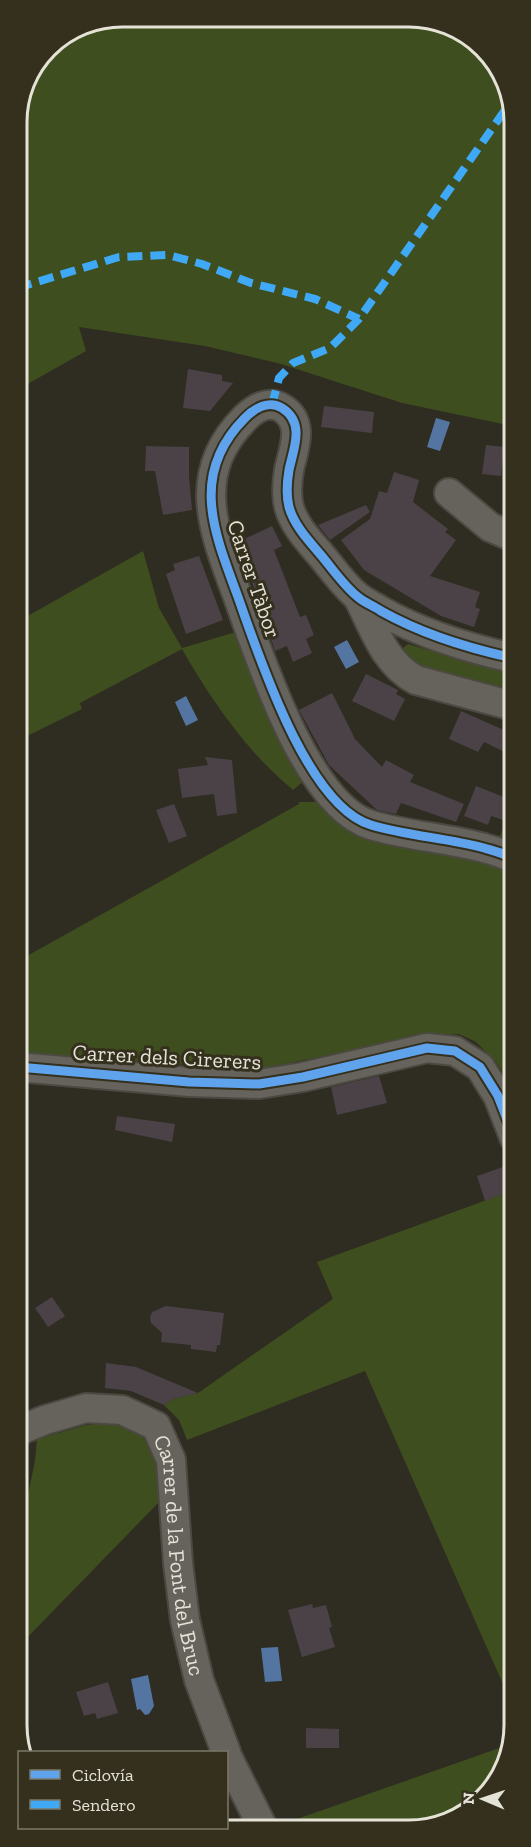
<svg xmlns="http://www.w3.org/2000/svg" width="531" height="1847" font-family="'Zilla Slab',serif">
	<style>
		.green { fill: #3e4e1e }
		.water { fill: #5475a1 }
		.building { fill: #4a4247 }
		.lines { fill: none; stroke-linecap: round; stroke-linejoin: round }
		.street-casing { stroke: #4b4941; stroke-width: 32 }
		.street { stroke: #66635c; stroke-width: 28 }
		.quiet { stroke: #3fa9f5; stroke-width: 8; stroke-dasharray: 15 8; stroke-linecap: butt }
		.cycleway-casing { stroke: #34301d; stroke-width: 13 }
		.cycleway { stroke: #60a3ed; stroke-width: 9 }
		.labels { text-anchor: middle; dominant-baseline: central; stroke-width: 6; stroke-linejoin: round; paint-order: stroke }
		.street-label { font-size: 22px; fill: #e5e3d8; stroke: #34301d }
		.rim { fill: none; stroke: #e5e3d8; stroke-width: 3 }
	</style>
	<rect width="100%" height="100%" fill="#2f2c22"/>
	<path class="green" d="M430,19L484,48L513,102V426L402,403L281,364L205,346L79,327L86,351L17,390V116L48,47L82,24Z
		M143,551L159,608L182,648L236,632L304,781L293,790C247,752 211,700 182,649L80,703L82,709L17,741V622Z
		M408,644L469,662L513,671V693C485,685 420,673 403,652L404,647Z
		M299,802H318L343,827L370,840L475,859L513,872L514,1089L496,1062L476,1042L459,1034L430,1036L268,1067L238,1068L95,1059L58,1061L18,1053V961L299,804Z
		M513,806V841L499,838Z
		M514,1190V1709L365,1371L187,1440L179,1420L164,1405L173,1399L198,1393L333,1299L317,1262Z
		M111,1422C152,1429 158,1460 165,1496L18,1647V1542L35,1461L37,1439L86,1425Z
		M508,1745L488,1794L429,1829L278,1828L277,1826Z"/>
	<path class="water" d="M436,418L450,422L440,451L427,447Z
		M347,640L359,662L346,669L334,647Z
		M186,696L198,720L186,726L175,702Z
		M278,1647L282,1681L265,1682L261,1648Z
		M148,1675L154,1706L149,1714L145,1715L140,1709L137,1710L131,1679Z"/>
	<path class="building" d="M188,369L222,375V381L233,383L210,411L183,408Z
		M324,406L374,412L372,433L321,427Z
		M486,445L504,447L501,476L482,474Z
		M146,446L189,447V476L192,510L163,515L155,471H145Z
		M394,472L419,480L413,502L448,529L445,532L456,540L430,576L480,592L475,607L480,609L474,627L441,616L364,570L341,540L370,519L379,491L387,493Z
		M366,505L370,512L330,540L318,525Z
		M272,526L282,546L274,550L300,617L306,615L314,635L306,639L312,653L293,662L287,646L275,651L255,590L241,555L248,552L242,540Z
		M199,556L223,620L186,634L166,574L175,570L173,564Z
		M366,674L398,690L396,694L405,699L394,721L352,701Z
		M332,693L355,739L382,767L386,760L414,775L410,782L464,804L456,822L401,803L396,814L377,810L329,765L299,710Z
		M461,711L513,734V756L484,742L478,752L449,739Z
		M205,757L232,760L237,813L217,816L214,794L182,798L178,769L208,765Z
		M476,786L511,800L503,820L491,816L488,825L464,816Z
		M174,804L187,836L169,843L156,810Z
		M379,1076L387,1103L337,1115L331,1087Z
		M117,1116L175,1124L172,1142L115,1130Z
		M514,1163V1190L485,1201L477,1176Z
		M52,1297L65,1316L48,1327L35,1308Z
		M166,1306L224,1313L220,1345H217L216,1352L191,1349V1345L161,1342L162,1333L151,1323L150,1318L152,1312Z
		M106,1363L136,1367L198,1393L173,1399L164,1405L131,1391L105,1388Z
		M312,1604L313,1608L326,1605L332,1627L329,1628L335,1647L302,1657L288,1610Z
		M108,1682L118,1713L97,1719L95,1713L84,1716L76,1692Z
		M306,1728L339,1729V1748H306Z"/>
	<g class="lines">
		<defs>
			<g id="street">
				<path d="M449,493L490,527L513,537"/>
				<path d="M358,597C373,627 385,664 416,680L513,706"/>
				<path d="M513,658C467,648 422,634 381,611C374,606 365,603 358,597C344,586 332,568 320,554C308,540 294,525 289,507C286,495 287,482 289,470C293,450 306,423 282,408C269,400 255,408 245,418C189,474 214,532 238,597C259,656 307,806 371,825C408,836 447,838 484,848C494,851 504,853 513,859"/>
				<path d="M18,1067L189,1082L259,1084L303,1077L427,1048L455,1051L480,1067L498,1096L514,1137"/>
				<path id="s1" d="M18,1431L45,1420L86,1408L122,1410L156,1426L171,1460L178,1563L185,1620L199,1680L226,1752"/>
				<path d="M226,1754L263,1828"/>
			</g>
		</defs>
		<use href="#street" class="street-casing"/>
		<use href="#street" class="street"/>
		<path class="quiet" d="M17,288L119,257L168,255L202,264L251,283L315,299L359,319
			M272,405L279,378L293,363L330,348L359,319L512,100"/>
		<defs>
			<path id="cycleway" d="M513,658C467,648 422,634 381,611C374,606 365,603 358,597C344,586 332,568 320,554C308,540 294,525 289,507C286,495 287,482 289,470C293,450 306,423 282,408C269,400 255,408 245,418C189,474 214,532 238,597C259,656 307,806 371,825C408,836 447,838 484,848C494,851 504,853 513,859
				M18,1067L189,1082L259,1084L303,1077L427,1048L455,1051L480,1067L498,1096L514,1137"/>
		</defs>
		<use href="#cycleway" class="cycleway-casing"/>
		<use href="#cycleway" class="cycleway"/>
	</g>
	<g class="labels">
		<g class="street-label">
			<text transform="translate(254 579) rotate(71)">Carrer Tàbor</text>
			<text transform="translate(167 1057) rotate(3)">Carrer dels Cirerers</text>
			<text stroke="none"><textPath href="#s1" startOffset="278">Carrer de la Font del Bruc</textPath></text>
		</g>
	</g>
	<path d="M0 0H531V1847H0ZM122 27H409A95 95 0 0 1 504 122V1725A95 95 0 0 1 409 1820H122A95 95 0 0 1 27 1725V122A95 95 0 0 1 122 27Z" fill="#34301d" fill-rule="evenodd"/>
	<path class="rim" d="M122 27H409A95 95 0 0 1 504 122V1725A95 95 0 0 1 409 1820H122A95 95 0 0 1 27 1725V122A95 95 0 0 1 122 27Z"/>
	<rect x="18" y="1751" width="210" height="78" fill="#34301d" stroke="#7b7868" stroke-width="1.5"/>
	<rect x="30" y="1770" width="30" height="9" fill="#60a3ed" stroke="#7b7868" stroke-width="1.5"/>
	<text x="72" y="1781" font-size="18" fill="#e5e3d8">Ciclovía</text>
	<rect x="30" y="1800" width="30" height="9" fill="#3fa9f5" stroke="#7b7868" stroke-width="1.5"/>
	<text x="72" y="1811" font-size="18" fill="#e5e3d8">Sendero</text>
	<g transform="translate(483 1799) rotate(272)" stroke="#34301d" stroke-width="4.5" paint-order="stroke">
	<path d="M0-4.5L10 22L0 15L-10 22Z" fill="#e5e3d8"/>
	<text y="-9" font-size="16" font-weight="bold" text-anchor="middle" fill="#e5e3d8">N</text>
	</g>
</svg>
